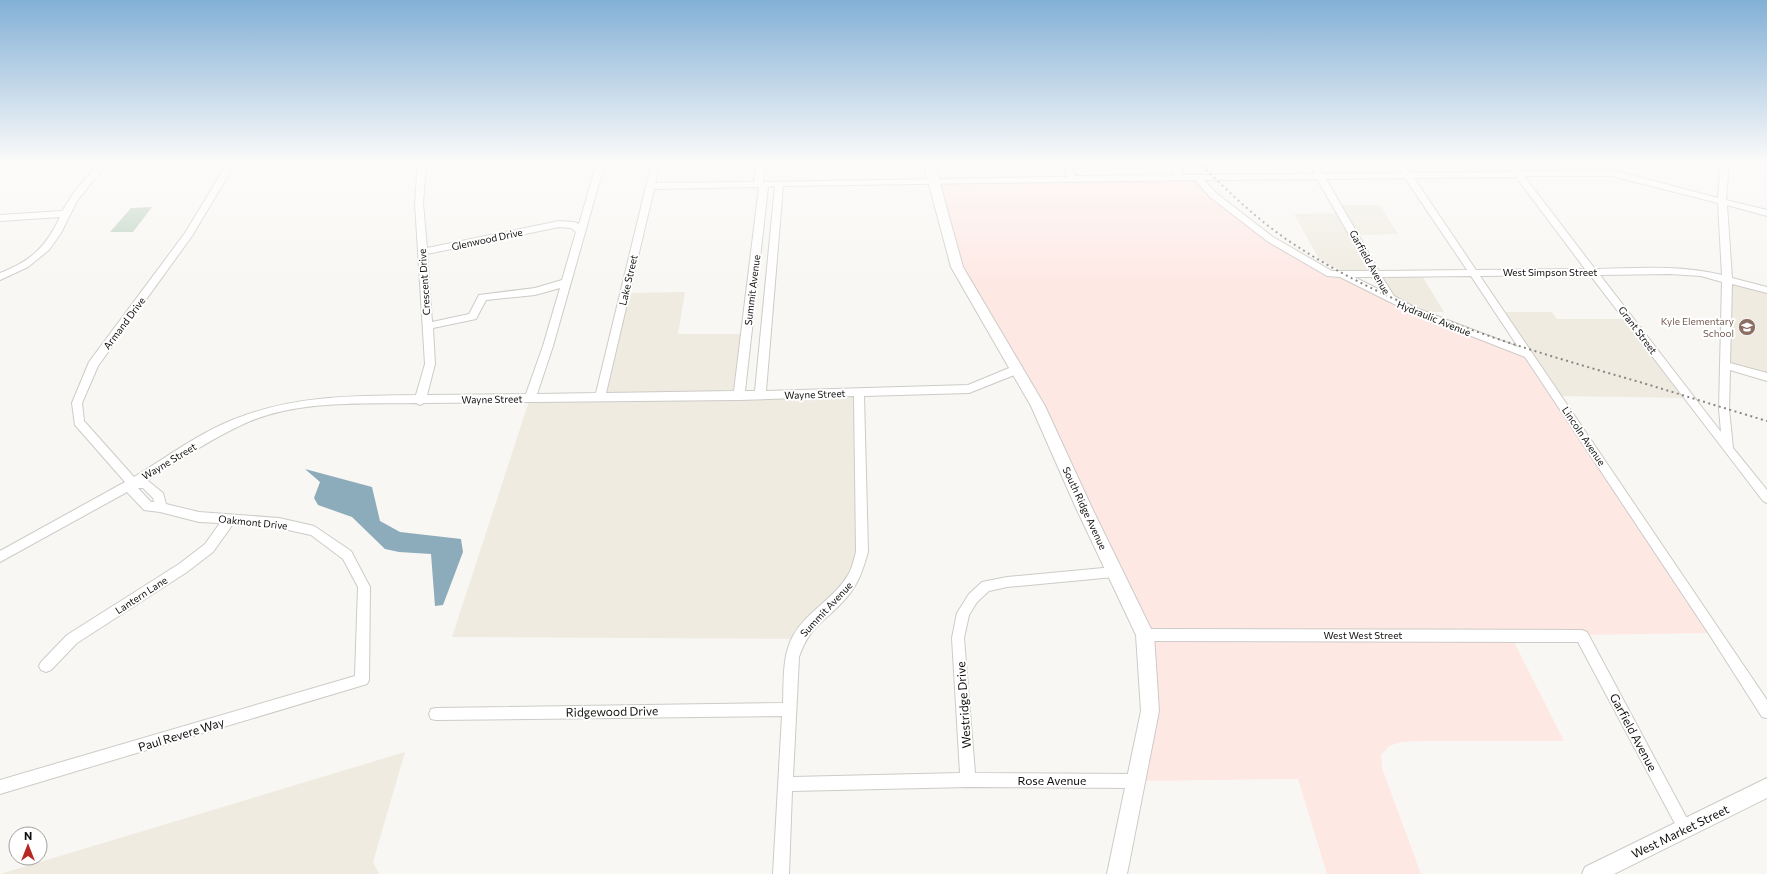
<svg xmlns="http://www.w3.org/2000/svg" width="1767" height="874" font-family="Commissioner,sans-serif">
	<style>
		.built { fill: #efebe0 }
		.industrial { fill: #fee8e4 }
		.green { fill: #bad0be }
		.water { fill: #8cabbb }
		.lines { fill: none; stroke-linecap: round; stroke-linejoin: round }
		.street-casing { stroke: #cdcbc7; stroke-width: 2 }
		.secondary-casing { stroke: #cdcbc7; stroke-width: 2 }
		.street { fill: #fff; fill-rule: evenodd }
		.secondary { fill: #fff; fill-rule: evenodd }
		.rail { stroke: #878683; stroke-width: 2; stroke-dasharray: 2 3.5; stroke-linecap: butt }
		.labels { text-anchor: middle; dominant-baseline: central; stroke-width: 4; stroke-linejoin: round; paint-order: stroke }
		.street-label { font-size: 10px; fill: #10100e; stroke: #fff }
		.education-label { font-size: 10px; fill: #785e54; stroke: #fff; text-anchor: end }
		.near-street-label { font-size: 12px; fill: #10100e; stroke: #fff }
	</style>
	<rect width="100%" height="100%" fill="#f9f7f3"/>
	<path class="built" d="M1337,205H1380L1398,234L1355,235L1377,274H1421L1444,312H1427L1389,296L1377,274H1348L1319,259L1294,214L1341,213Z
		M1727,279L1767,290V377L1726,365Z
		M685,292L678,334H746L739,395L859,392L862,520L855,576L798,639L452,637L530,398L600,397L625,293Z
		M1500,312H1552L1557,319H1630L1689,398L1557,396Z
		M405,752L373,862L379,874H0Z"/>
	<path class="industrial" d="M1198,178L1235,213L1330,274H1348L1389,296L1427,312L1525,349L1716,633L1511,636L1564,741H1426L1401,742L1389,746L1381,755L1382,768L1421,874H1327L1298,779L1136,781L1150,711L1145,635L1038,406L957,267L934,182Z"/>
	<path class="green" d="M152,207L133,232H110L131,208Z"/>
	<path class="water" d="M305,469L372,487L380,521L400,532L461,539L463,552L443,605L435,606L431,554L399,552L385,549L352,517L318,505L314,498L320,482Z"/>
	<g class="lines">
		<defs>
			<path id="street" d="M100,162H108L77,201L61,233L49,250L28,267L0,280V273C31,261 46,247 60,217L0,221V215L62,211L75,191Z
				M228,162H236L192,236L98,366L82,403L84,421L134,477C169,456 204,429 243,416C300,395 356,396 416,395L425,364L415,203L418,162H544L529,166H426L423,203L427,248L559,221L574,222L579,224L597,162H605L553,346L537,394L596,393L652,162H660L655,183L754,182L757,162H765L763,182L1067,177L1062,162H1070L1075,176L1175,175L1169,162H1177L1184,175L1315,174L1308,162H1316L1323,174L1402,173L1395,162H1403L1410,173L1512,172L1505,162H1513L1521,171L1612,170L1718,198L1721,162H1729L1726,200L1767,210V216L1727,205L1732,278L1767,287V293L1732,284L1730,363L1767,373V381L1730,370L1729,409L1733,448L1767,490V503L1763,501L1590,275L1480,276L1767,700V718L1762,717L1711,637L1525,357L1410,312L1340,277L1327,276L1267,241L1210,197L1195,180L783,186L766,391L968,385L1014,366H1022L1023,369L1022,372L969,393L864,396L868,552C863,569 859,583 847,597C827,621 810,624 799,657L793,777L960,773L952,638L957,613L969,594L982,582L1007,577L1114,567L1118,568L1120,572L1118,576L1114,577L1007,587L989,591L977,602L969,615L964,638L975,773L1136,774L1141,776L1143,781L1141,786L1136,788L968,787L792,791L789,874H773L782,716L436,720L431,719L429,714L431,709L436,708L783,703C784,681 782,656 793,636C806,612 834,599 848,575C852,569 854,559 856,552L854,396L739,400L424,403L420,405L416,403C360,404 300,400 248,422C212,438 180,460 147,480L163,493L166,504L199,512L279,518L314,526L351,551L370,587L369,680L367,684L0,794V780L355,676L358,587L343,559L311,535L279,528L233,524L213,552L187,572L77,643L51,670L46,672L41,670L39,666L41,662L67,635L179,564L205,544L220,523L199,522L160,512L144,510L127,492L0,562V551L125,482L75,425L72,403L89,362L185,233ZM1524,176H1612L1718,203L1722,275C1681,265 1638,268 1595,269ZM1516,177L1585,269L1476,270L1414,178ZM1405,178L1467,270L1379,271L1326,179ZM1317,179L1370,271H1332L1273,237L1216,193L1204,180ZM775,186L755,391H745L768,187ZM759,187L734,391L606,393L654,189ZM559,227L571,228L576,232L562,280L535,288L479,295L469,314L432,322L427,254ZM1670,274L1701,276L1722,282L1719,409L1721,432L1600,275ZM1471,276L1518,347L1416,308L1394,296L1382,277ZM1354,277H1373L1380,290ZM560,288L543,346L526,394L427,395L435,364L433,328L476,319L486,300L535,295ZM138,488H143L153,498L154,502H151Z
				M1145,629L1582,630L1587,632L1692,828L1690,833L1685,835L1680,833L1578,642L1145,641L1140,639L1139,635L1140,631Z"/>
			<path id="secondary" d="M923,162H934L963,267L1045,406L1092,508L1154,635L1159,711L1127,874H1107L1141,711L1136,635L1076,508L1031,406L951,267Z
				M1767,778V798L1614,874H1582L1585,867Z"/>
		</defs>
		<use href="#street" class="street-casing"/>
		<use href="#secondary" class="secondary-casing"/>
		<use href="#street" class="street"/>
		<use href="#secondary" class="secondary"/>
		<path class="rail" d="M1198,162C1228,191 1257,220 1292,243C1396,312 1518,347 1636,381C1680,394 1723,408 1767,421"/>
	</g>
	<linearGradient id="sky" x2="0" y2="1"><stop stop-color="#83b0d6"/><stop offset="0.57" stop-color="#fcfbfa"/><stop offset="1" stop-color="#fcfbfa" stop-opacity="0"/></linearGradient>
	<rect width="1767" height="284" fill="url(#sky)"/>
	<defs>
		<symbol id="school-disc" viewBox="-11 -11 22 22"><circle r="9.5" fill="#8d6e63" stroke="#fff"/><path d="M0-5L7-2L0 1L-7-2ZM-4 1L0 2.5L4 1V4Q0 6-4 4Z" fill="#fff"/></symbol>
	</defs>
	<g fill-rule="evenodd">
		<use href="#school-disc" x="1737" y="317" width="20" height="20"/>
	</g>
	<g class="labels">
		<g class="street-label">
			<text transform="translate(487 239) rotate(-12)">Glenwood Drive</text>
			<text transform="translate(1370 262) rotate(61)">Garfield Avenue</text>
			<text x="1550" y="272">West Simpson Street</text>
			<text transform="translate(628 280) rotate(-77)">Lake Street</text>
			<text transform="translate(424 282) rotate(-94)">Crescent Drive</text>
			<text transform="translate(752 290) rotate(-83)">Summit Avenue</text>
			<text transform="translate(1434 318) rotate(22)">Hydraulic Avenue</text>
			<text transform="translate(124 323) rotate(-53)">Armand Drive</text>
			<text transform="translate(1638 330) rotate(53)">Grant Street</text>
			<text transform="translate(815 394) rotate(-2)">Wayne Street</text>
			<text transform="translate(492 399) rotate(-1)">Wayne Street</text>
			<text transform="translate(1584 436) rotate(56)">Lincoln Avenue</text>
			<text transform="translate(169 461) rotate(-31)">Wayne Street</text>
			<text transform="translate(1085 508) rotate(65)">South Ridge Avenue</text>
			<text transform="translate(253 522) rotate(6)">Oakmont Drive</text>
			<text transform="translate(141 595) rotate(-33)">Lantern Lane</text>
			<text transform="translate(826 609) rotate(-47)">Summit Avenue</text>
			<text x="1363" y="635">West West Street</text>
		</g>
		<g class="education-label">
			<text x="1734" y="321">Kyle Elementary<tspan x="1734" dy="12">School</tspan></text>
		</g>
		<g class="near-street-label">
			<text transform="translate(963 705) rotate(-94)">Westridge Drive</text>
			<text transform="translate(612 711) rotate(-1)">Ridgewood Drive</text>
			<text transform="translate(1634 732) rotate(62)">Garfield Avenue</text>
			<text transform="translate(181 734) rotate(-17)">Paul Revere Way</text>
			<text x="1052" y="780">Rose Avenue</text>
			<text transform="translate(1680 831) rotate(-26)">West Market Street</text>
		</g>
	</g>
	<g transform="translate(28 846)"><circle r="19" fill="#ffffff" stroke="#9f9f9f"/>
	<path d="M0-3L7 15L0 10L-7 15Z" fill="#b72822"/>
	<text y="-6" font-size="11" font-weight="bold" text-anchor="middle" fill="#10100e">N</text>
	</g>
</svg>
